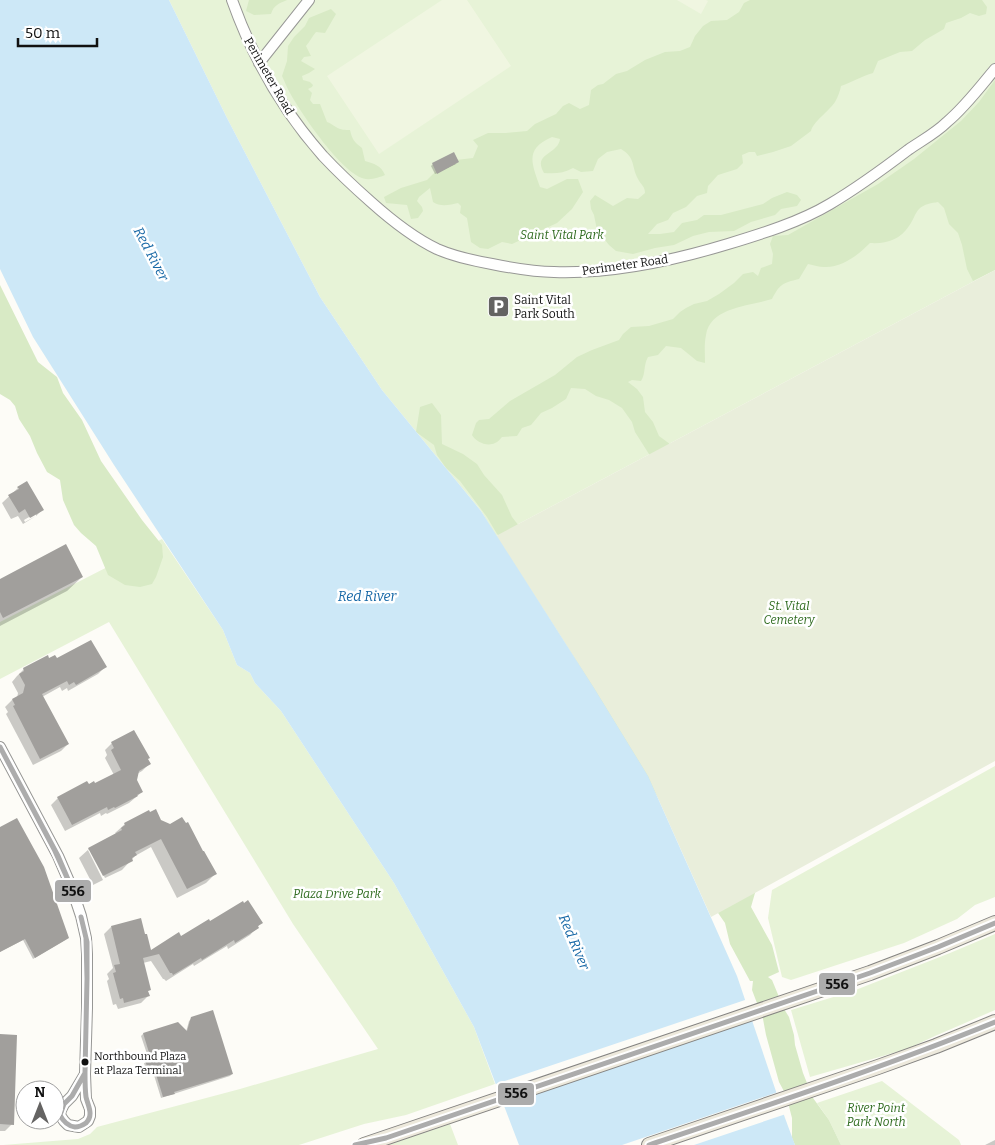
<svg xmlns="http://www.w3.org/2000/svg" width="995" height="1145" font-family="Bitter,serif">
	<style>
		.green { fill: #e7f3d7 }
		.forest { fill: #d8eac5 }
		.cemetery { fill: #e9eedb }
		.pitch { fill: #f0f6e1 }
		.water { fill: #cde8f7 }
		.pier { fill: #fdfcf7 }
		.shadow { fill: #0003 }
		.building { fill: #a19f9c }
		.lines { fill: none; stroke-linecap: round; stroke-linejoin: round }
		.minor-casing { stroke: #979795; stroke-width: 12 }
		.major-casing { stroke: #858482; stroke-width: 16 }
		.minor { stroke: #fffffe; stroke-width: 10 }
		.major { stroke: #ede9dc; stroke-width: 14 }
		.bus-1-casing { stroke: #fff; stroke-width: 9 }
		.bus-1 { stroke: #acacac; stroke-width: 5 }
		.bus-dot { fill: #111; stroke: #fff; stroke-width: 2 }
		.labels { text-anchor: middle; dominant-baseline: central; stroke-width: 5; stroke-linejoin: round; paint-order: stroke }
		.bus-label { font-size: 11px; fill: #111; stroke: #fff; text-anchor: start }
		.street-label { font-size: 12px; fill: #111; stroke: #fff }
		.park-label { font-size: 12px; font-style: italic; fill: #2f6b1f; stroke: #fff }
		.poi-label { font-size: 12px; fill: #111; stroke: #fff; text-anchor: start }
		.water-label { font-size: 14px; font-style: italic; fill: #1768a6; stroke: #fff }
		.line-badge { stroke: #fff; stroke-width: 2 }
		.pale-badge-label { font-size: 14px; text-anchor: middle; font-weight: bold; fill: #111 }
	</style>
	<rect width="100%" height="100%" fill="#fdfcf7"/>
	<path class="green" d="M169,0H995V270L496,536L481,511L382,390L320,297L227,118Z
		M162,539L223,630L237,665L250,673L255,683L281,711L394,883L474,1027L495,1084L406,1115L364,1124L299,1145H3L78,1139L90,1134L97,1127L240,1089L378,1049L293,924L109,622L0,679V622Z
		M995,766V897L975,905L957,919L904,943L791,980L782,977L768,918L772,890Z
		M995,934V1010L935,1036L907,1049L810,1077L791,1010L853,991L950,953Z
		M882,1081L959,1140L961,1145H841L829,1120L817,1103Z
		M450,1124L458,1145H387Z"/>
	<path class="forest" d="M249,0H287C278,4 274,5 271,14L254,15L246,11Z
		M750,0H982L987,7L986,14L979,16L970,13L961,18L946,23L944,29L925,40L912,51L900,52L878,61L873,73C862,76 852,82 841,86C840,91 838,97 835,102C829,111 813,122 811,131L791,146L773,152L757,156L755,152H749L742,155L743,163L737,169L718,175L708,186L707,193L697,196L686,207L673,213L668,220L657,224L648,234H660L674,232L682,223L697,220L704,215H721L763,204L772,198L787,192L797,195L801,200L797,206L781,209L775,215L751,222L734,231L709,232L693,236L674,245L655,248L633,254L616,251L609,245L597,230L594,215L591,209L590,201L595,195L613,206L627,198L638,199L645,193C645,186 641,185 638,179C631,166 636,158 621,149L607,152L598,159L593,171L581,172L573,168C564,173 555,174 544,173C532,153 558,155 560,139L552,137C524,149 532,164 540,187L547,189L567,179H578L583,192L572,209L557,223L512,244L502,242L488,249L480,248L471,242L467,218L460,213L461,206L458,203C450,205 440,207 433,202L430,188L419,197L417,201L422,207L423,211L418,218L411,219L407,205L386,203L384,197L401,188L427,180L433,174L456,160L473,158L478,146L473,140L488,133H506L527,131L535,124L556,114L563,106L569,103L580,109L589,105L591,90L598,85L603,84L616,74L627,71L645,60L665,52L680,51L690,47L695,36L703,26L711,21L727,20L739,12L744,3Z
		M331,9L336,14L325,33L316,32C312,37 310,41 306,46L311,56L304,57L301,61L315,69L309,73L302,76L303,80L310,82L313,85L312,87L308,89L312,93L310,100L313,104H320L327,122C331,123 332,125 336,127C340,130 346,130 350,130C352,139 354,142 362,148L365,161C374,164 381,165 385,175C380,177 372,180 366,179C343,176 301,113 290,93C287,88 285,82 282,76L287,61L288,46L294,37L305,26L309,18Z
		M995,80V270L973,281L967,269L962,245L958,233L949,224L944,208L938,202C932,203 924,204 919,209C915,213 913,221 909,226C900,240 886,244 870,243C858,255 842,268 824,267C819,267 814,265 808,264L799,279C782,283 780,284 772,299C750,306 710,307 706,335C704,344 705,354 705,363L697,361L681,348L666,346L658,355L648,357C643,366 646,373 641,381L632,380L628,382L637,389L643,397L645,412L653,422L659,436L674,447L654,462L635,432L632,422L622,408L609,400L596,396L585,389L571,388L566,399L552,408L541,413L531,425L522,428L517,436L502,437C500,439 498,442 495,443C487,447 476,442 472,435L476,423L479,420L489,419L510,401L555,375L577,357L592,350L619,340L623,334L631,327L649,326L673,319L680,312L686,308L694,304L707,301L719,294L734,283L743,274L753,272L758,276L761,268L772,264L773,254L770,244L773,236L788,235L878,184L914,159L961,121L979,102Z
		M0,285L38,362L57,377L63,393L82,420L101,461L142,520L162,545L163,557L156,577L152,584L140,587L125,585L108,575L96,546L81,533L74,525L63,500L60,480L47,472L37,453L30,436L19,419L15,406L10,400L0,394Z
		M432,403L441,415L442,444L463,454L477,464L484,475L502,495L512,517L519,526L757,886L751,907L772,945L779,972L768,977L772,980L784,1009L789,1017L794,1035L795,1045L803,1073L813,1098L829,1120L841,1145H795L792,1138V1118L786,1095L779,1082L766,1035L763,1019L752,990L753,981H750L730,944L725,923L716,910L693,856L504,540L497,534L487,517L460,481L446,468L437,455L434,445L416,432L420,407Z"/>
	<path class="cemetery" d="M995,270V761L711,917L648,776L594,688L496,536Z"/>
	<path class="pitch" d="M442,0H467L511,66L379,154L327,76Z
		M677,0H706L708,1L701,14Z"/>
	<path class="water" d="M0,0H169L227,118L320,297L382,390L481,511L594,688L648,776L737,976L785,1118L795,1145H519L474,1027L394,883L281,711L255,683L250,673L237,665L223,630L114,465L33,337L0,269Z"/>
	<path class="pier" d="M748,999L754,1019L501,1106L493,1085Z
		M778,1092L786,1114L694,1145H622Z"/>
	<path class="shadow" d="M433,164H456L435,174L431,166Z
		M18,488L42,510L36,516V513L24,520L25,522L36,516L23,524L18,516L11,519L2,503Z
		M82,577L67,591L0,626V580Z
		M49,659L105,667L98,674L68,691L67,688L62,691L60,687L42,697L68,744L61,751L33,765L6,714L8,712L5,707L12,700L17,698L18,693L12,682L17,676L24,669Z
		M112,743L147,759L149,764L142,771L137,774L136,780L142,792L129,803L107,814L106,813L101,816L100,813L65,831L51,805L58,798L88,785H94L114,775L105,758L107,755L105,750Z
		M160,821L215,874L206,883L177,898L151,847L135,856L122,870L105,878L91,850H88L103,880L93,885L79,858L89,849L116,834L115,833L125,824Z
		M0,828L65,940L33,959L23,940L0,952Z
		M209,923H261L250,935L228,949L227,946L194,966L193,964L166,981L164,979H163L151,961L143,963L149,990L147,992L148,996L141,1003L118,1009L116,1004L113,1005L107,981L109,979L107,974L113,968L104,934L111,927L150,952Z
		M191,1019L232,1074L230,1076L161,1098L153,1072L147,1074L144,1063L149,1060L141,1036L143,1034L186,1032L189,1021Z
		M0,1035L12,1124L5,1131H0Z
		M995,1140V1145H985Z"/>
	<path class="building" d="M454,152L459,162L437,174L432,163Z
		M27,481L44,510L30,518L25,509L19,513L8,495L19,489L17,487Z
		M66,544L83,577L3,618L0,612V579Z
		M91,640L107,667L76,685L74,682L69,685L67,681L42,694L69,744L40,759L13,706L15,705L12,699L23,693L25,685L19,674L24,671L23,668L48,655L49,658L55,655L57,658Z
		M134,730L150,758L148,759L151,764L139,771L137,780L143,792L137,795L138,796L115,808L114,807L108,810L107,807L72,825L57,797L87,781L89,784L94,781L95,783L121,770L111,750L114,748L111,742Z
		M156,809L161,820L170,824L182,817L186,823L188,822L203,851H204L217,874L187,889L161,839L135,852L137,855L132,858L133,861L103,876L88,848L122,830L121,828L125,825L124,823L149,810L150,812Z
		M17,818L44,867L69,938L35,958L25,939L0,952V827Z
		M248,900L263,923L258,926L259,928L235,943L234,940L202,960L201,958L173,975L172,973H170L159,954L143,958L151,990L148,991L150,996L124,1003L123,998L120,999L113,973L116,972L114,965L120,964L111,926L141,918L145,934H147L151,950L179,932L181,936L209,919L210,921L243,901L244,903Z
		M213,1010L233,1074L174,1092L175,1094L163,1097L155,1071L149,1073L145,1060L151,1059L143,1033L178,1022L187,1031L191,1017Z
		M0,1034L17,1035L14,1125L0,1124Z"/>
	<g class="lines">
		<defs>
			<path id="minor" d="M232,0C252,56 283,111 323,156C338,172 354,187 371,202C390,219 414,238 437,249C453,256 475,261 492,264C512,268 533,272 554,272C612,274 672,261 728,244C761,234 800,222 830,204C857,188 883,169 908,150C921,141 936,133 947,122C965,107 980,87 995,69
				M259,63L309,0
				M0,747L58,856L71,886L81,916L86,938L87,954V1008L85,1074L86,1099L90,1109V1116L88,1121L79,1127L68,1125L64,1121L60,1115L61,1110L64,1104L72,1096L85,1074"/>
			<path id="major" d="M364,1145L870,973L938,947L995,923
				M649,1145L878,1067L936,1046L995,1022"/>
		</defs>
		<use href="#minor" class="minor-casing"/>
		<use href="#major" class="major-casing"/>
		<use href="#minor" class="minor"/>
		<use href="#major" class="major"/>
		<defs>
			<path id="bus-1" d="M0,747L58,856L73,891L54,849Z
				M81,917L87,942V979
				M81,917L86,938L87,979
				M85,1073C85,1081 85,1089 86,1097C88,1106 94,1115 86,1123C83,1125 79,1127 75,1127C67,1126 63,1121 60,1115L64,1104L72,1096Z
				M85,1073L87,979
				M85,1073L87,979
				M355,1145L386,1138L870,973L938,947L995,923
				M649,1145C765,1106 882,1068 995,1022"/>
		</defs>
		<use href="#bus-1" class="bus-1-casing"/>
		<use href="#bus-1" class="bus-1"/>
	</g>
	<defs>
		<symbol id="parking-square" viewBox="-11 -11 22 22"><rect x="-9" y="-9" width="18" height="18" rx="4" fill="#646362" stroke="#fff"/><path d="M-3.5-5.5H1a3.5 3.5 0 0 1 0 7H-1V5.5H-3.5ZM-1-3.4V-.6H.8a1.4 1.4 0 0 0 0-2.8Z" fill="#fff"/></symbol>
	</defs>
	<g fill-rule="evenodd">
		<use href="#parking-square" x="486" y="294" width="25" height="25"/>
	</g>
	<circle class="bus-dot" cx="85" cy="1062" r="4.5"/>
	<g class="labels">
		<g class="bus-label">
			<text x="94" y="1056">Northbound Plaza<tspan x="94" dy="14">at Plaza Terminal</tspan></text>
		</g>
		<g class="street-label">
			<text transform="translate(269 76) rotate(60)">Perimeter Road</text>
			<text transform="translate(625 265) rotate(-8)">Perimeter Road</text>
		</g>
		<g class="park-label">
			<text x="562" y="235">Saint Vital Park</text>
			<text x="789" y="606">St. Vital<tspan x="789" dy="14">Cemetery</tspan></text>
			<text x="337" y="894">Plaza Drive Park</text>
			<text x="876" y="1108">River Point<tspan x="876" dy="14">Park North</tspan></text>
		</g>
		<g class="poi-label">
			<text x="514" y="300">Saint Vital<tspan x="514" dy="14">Park South</tspan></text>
		</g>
		<g class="water-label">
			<text transform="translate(151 254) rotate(62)">Red River</text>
			<text x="367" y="596">Red River</text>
			<text transform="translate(574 942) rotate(67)">Red River</text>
		</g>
	</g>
	<g class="line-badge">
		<rect x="54" y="879" width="38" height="24" rx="5" fill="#acacac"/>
		<rect x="818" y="972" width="38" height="24" rx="5" fill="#acacac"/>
		<rect x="497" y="1082" width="38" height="24" rx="5" fill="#acacac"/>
	</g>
	<g class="pale-badge-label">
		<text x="73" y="896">556</text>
		<text x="837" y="989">556</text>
		<text x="516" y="1098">556</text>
	</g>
	<g transform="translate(40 1105)"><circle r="24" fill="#ffffff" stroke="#a0a0a0"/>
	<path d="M0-4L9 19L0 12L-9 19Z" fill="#646362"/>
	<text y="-8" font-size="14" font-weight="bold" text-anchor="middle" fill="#111111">N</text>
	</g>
	<path d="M18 38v8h79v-8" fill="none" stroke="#111111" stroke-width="2.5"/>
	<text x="25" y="38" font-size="15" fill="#111111" stroke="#ffffff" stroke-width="4" paint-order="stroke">50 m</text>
</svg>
